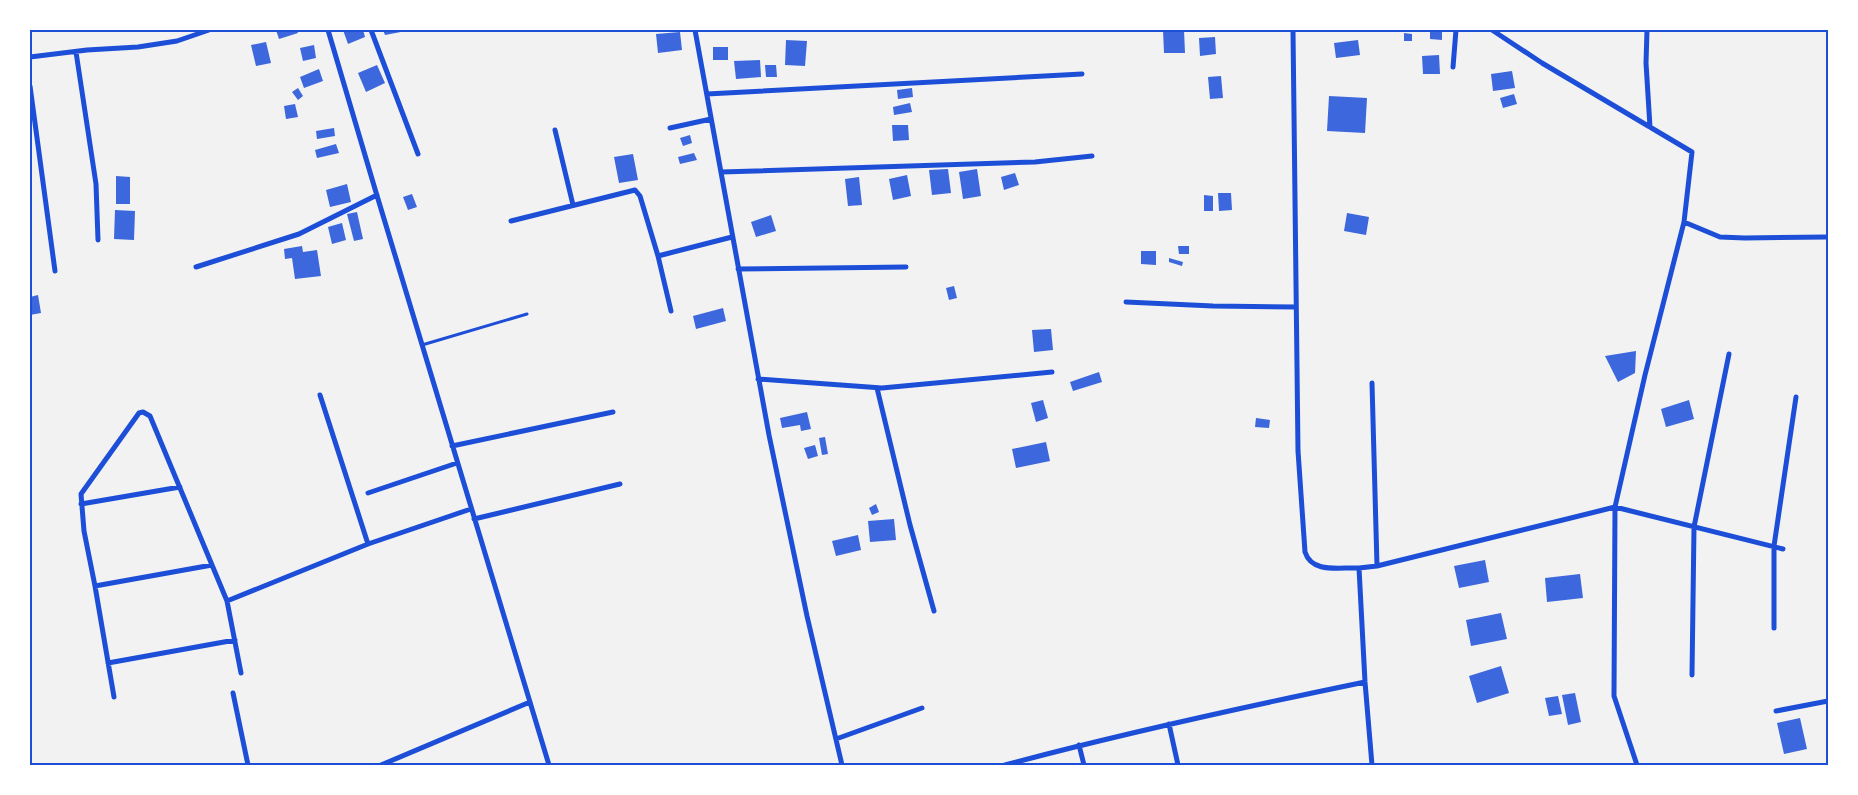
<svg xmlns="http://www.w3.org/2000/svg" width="1858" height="795" font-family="'PT Sans Narrow',sans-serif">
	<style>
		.building { fill: #3d67dc }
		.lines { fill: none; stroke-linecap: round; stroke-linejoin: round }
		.service { stroke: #1d4ed8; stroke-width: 3 }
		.minor { stroke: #1d4ed8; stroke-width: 5 }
		.neatline { fill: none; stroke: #1d4ed8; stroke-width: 2 }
	</style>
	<rect width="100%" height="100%" fill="#f2f2f2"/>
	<path class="building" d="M276,30H297L298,33L279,39Z
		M343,30H363L365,37L348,44Z
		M383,30H406V31L385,35Z
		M1163,30H1184L1185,53H1164Z
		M1430,30H1442V40L1430,39Z
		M680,32L682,50L658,53L656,34Z
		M1404,33L1412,34V41H1404Z
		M1215,37L1216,54L1200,56L1199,38Z
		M786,40L807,41L805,66L785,65Z
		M1358,40L1360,55L1336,58L1334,43Z
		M266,42L271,63L256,66L251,45Z
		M314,45L316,58L303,61L300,48Z
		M713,47H728V60H713Z
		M1439,55L1440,74H1423L1422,56Z
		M760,60L761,77L736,79L734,61Z
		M377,65L385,83L366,92L358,73Z
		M765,65H776L777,77H766Z
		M319,69L323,81L304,88L300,77Z
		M1512,71L1515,88L1493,91L1491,74Z
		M1221,76L1223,98L1210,99L1208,77Z
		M298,88L303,96L298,100L292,92Z
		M912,88L913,97L898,99L897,90Z
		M1514,94L1517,104L1503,108L1500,98Z
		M1329,96L1367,98L1365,133L1327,131Z
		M910,103L912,112L894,115L893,107Z
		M295,104L298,117L286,119L284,106Z
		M892,125H908L909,140L893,141Z
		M334,128L335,136L317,139L316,131Z
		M690,135L692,143L683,146L680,138Z
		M336,144L339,153L317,158L315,150Z
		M694,153L697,160L680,164L678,157Z
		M633,154L638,180L619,183L614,157Z
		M948,169L951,193L932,195L929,170Z
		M977,169L981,196L963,199L959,172Z
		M1015,173L1019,185L1004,190L1001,177Z
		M907,175L911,196L893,200L889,179Z
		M116,176L130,177V204H116Z
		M859,177L862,205L848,206L845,179Z
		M347,184L351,202L330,207L326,190Z
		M1218,193H1231L1232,210L1219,211Z
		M412,194L417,207L408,210L403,197Z
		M1204,195L1213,196V211H1204Z
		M115,210L135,211L134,240L114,239Z
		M357,212L363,239L354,241L347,214Z
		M1347,213L1369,217L1366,235L1344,231Z
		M771,215L776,231L756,237L751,222Z
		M342,223L346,240L332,244L328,227Z
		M302,246L303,252L317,250L321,276L295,279L292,258L285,259L284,249Z
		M1178,246H1189V254H1179Z
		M1141,251H1156V265L1141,264Z
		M1169,258L1183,262L1182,266L1169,262Z
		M954,286L957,298L949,300L946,288Z
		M38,295L41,313L30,315V297Z
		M723,308L726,321L696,329L693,316Z
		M1051,329L1053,350L1034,352L1032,330Z
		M1636,351L1635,373L1618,382L1605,356Z
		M1099,372L1102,382L1073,391L1070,382Z
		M1043,400L1048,418L1036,422L1031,403Z
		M1689,400L1694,419L1666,427L1661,409Z
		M807,412L811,429L801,431L800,425L782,428L780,418Z
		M1256,418L1270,420L1269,428L1255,427Z
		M825,437L828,454L822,455L819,438Z
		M1046,442L1050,461L1016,468L1012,449Z
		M815,445L818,456L808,459L804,448Z
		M876,504L879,512L872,515L869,508Z
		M894,519L896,540L870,542L868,521Z
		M858,535L861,550L836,556L832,541Z
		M1485,560L1489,582L1459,588L1454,566Z
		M1580,574L1583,598L1547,602L1545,578Z
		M1501,613L1507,639L1471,646L1466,620Z
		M1501,666L1509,693L1477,703L1469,676Z
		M1575,693L1581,722L1568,725L1562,695Z
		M1558,696L1562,714L1549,716L1545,698Z
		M1800,718L1807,749L1784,754L1777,723Z"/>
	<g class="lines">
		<path class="service" d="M422,345L527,314"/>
		<path class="minor" d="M328,30L375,189L549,765
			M371,30L418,154
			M695,30L769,435L807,616L842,765
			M1293,30L1298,451L1305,552C1312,574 1340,567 1359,568
			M1492,30L1542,63L1692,152L1684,222L1645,375L1615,507L1614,696L1637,765
			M1647,30L1646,63L1650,127
			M76,52L96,184L98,240
			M30,57L87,50L138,47L177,41L209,30
			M1453,67L1456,30
			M30,86L55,271
			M707,94L1082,74
			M670,128L711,119
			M555,130L573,205
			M721,172L1035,162L1092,156
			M511,221L635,190L640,196L658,256L671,311
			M1684,222L1720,237L1745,238L1828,237
			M658,256L732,237
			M196,267L299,234L377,195
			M738,269L906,267
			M1126,302L1213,306L1296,307
			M758,379L882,388L1052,372
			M1372,383L1377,566
			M877,388L910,525L934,611
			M320,395L368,544
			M452,446L613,412
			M368,493L457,463
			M81,504L180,487
			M474,519L620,484
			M212,565L95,586L84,531L81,494L139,413L143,412L150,416L227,601L241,673
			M95,586L114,697
			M227,601L368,544L471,509
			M1774,628V546L1796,397
			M108,663L235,640
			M1692,675L1694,527L1729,354
			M233,693L248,765
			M1776,711L1828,701
			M1169,724L1178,765
			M836,739L922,708
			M1079,745L1084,765
			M381,765L530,702
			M1005,765C1124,733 1244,707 1365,682
			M1372,765L1365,682L1359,568L1377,566L1615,507L1783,549"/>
	</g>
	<rect width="1858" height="795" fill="none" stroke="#ffffff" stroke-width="62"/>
	<rect x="31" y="31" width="1796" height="733" class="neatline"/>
</svg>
